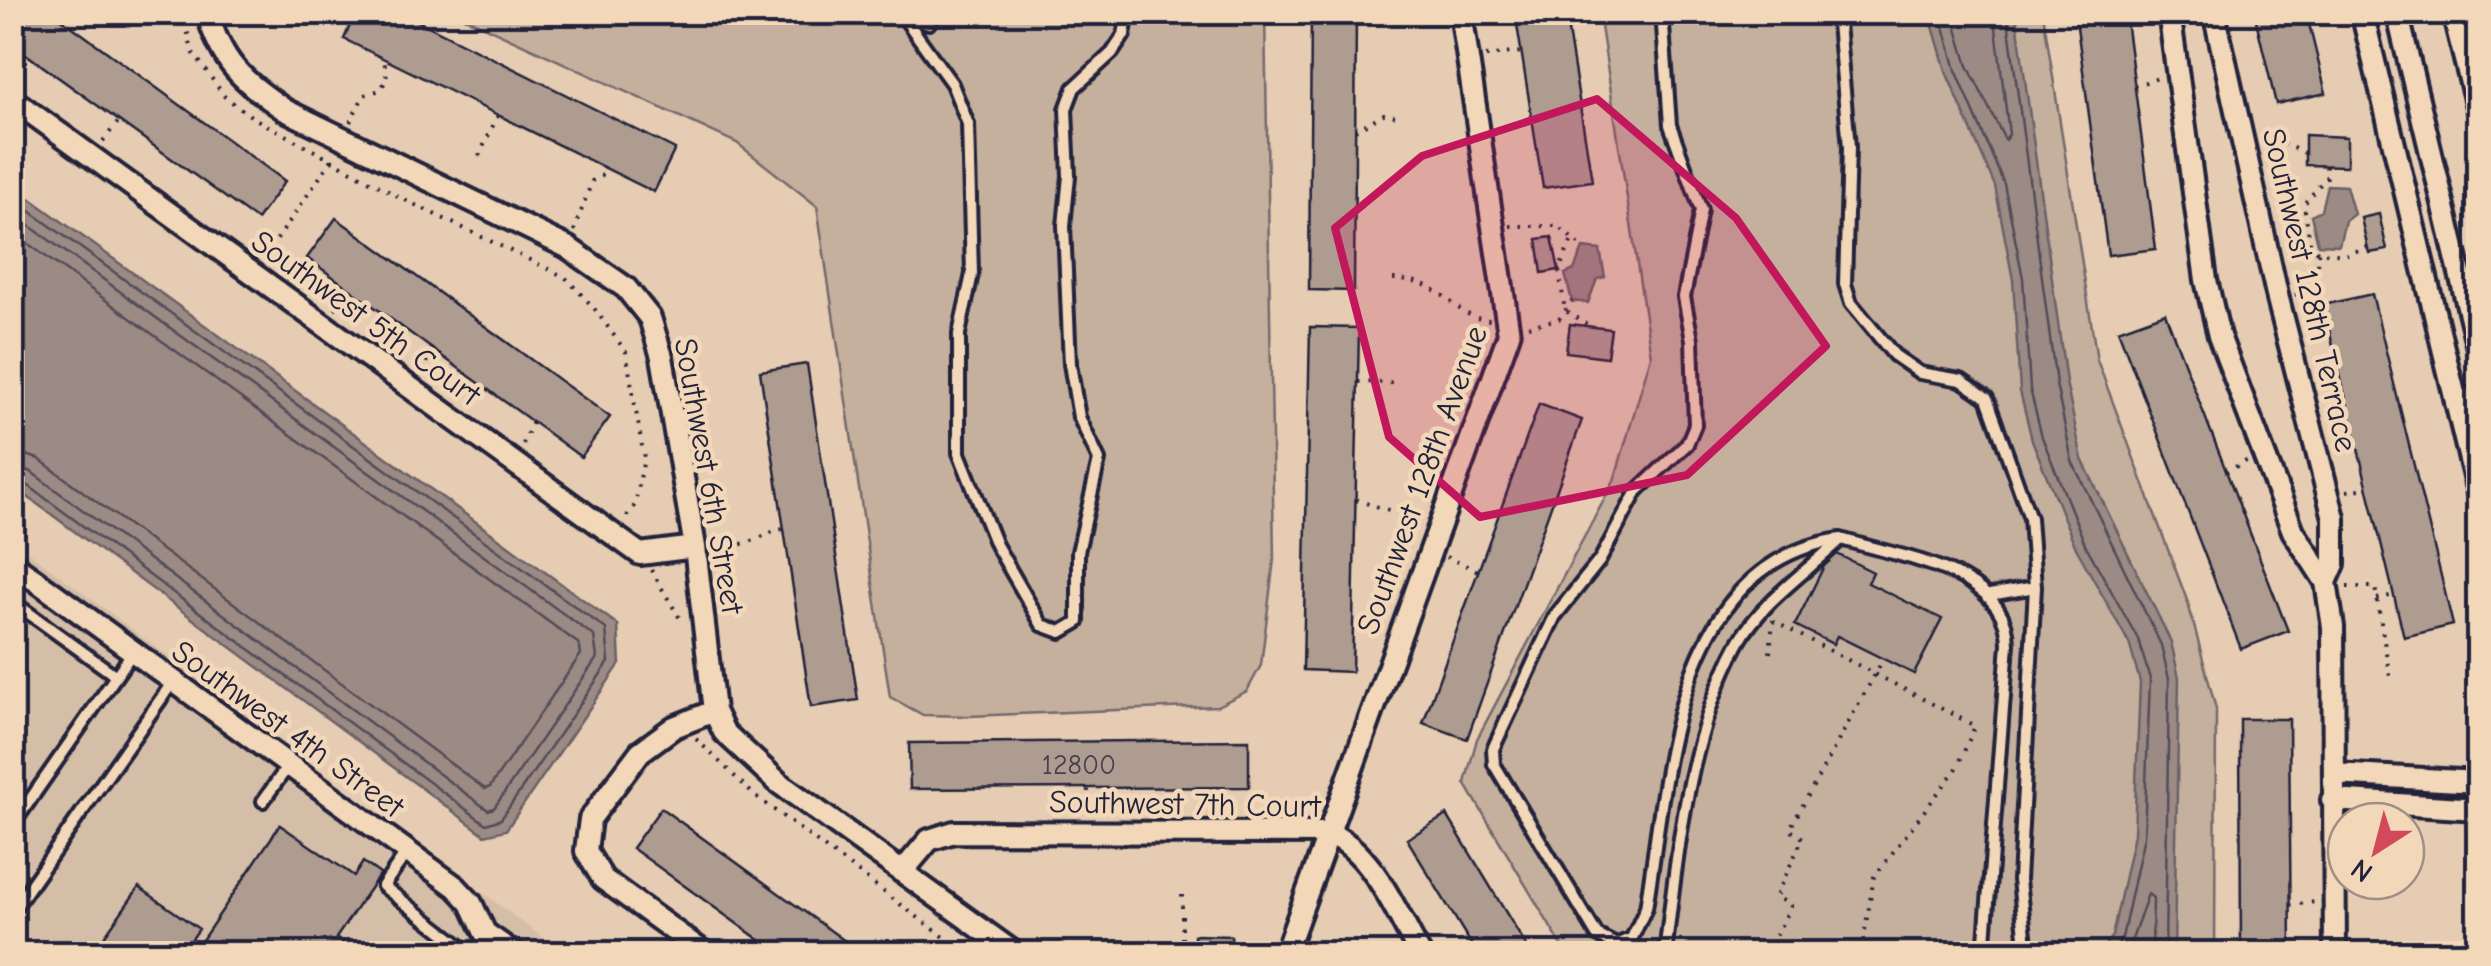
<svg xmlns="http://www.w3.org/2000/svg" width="2491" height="966" font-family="'Comic Neue',sans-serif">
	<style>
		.built { fill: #d5bea8 }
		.green { fill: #c5b09e; stroke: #74696c; stroke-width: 2.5 }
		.water { fill: #9b8b84; stroke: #6b6167; stroke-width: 2.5 }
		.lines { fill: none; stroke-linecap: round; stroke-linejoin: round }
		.shore { stroke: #524c58; stroke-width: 2.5 }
		.building { fill: #af9c91; stroke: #22223b; stroke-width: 2.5 }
		.lane-casing { stroke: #22223b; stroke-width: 18 }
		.street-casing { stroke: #22223b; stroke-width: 28 }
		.path { stroke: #22223b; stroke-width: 4; stroke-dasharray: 2.5 8; stroke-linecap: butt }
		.lane { stroke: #f2d7b9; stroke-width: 10 }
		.street { stroke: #f2d7b9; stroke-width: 20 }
		.marked { fill: #c2185b; fill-opacity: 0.2; stroke: #c2185b; stroke-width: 8; stroke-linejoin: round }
		.labels { text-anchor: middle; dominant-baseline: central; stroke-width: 9; stroke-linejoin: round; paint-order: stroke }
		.number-label { font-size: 28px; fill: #454050 }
		.street-label { font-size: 32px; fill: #22223b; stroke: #f2d7b9 }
	</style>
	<rect width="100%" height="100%" fill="#e5ccb2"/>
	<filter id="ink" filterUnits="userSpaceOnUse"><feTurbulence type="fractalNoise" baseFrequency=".01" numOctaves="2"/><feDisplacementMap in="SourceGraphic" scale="20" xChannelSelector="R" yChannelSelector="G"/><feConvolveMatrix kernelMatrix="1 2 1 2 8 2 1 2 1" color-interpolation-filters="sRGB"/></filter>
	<g filter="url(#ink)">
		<path class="built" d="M13,540L563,953H13Z"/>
		<path class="green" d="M455,13H1265L1274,559L1261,665L1247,691L1217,706L969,716L923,715L890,697L817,206L737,143Z
			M1599,13H2043L2097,360L2188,603L2216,709L2215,953H1566L1465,783L1477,739L1614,481L1651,356Z"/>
		<path class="water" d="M1929,13H2016L2066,382L2082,459L2171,642L2179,678L2174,953H2099L2112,936L2134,834L2140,682L2129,643L2076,548L2032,440L2020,391L2013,280L1995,186L1947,74Z
			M2327,185L2346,186L2354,214L2345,221L2339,245L2318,244L2311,215L2321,210Z
			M13,186L618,625L620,664L506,830L485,835L13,486Z
			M1583,248L1600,250L1605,277L1597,279L1588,303L1572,301L1565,274L1574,270Z"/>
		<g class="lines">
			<path class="shore" d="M1940,12L1956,70L2004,184L2023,278L2030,389L2042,437L2085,544L2138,639L2150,679L2144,836L2122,938L2111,954
				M1952,12L1968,66L2005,140L2009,134L1994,12
				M2007,12L2056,384L2072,461L2161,645L2169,679L2165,954
				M12,198L606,629L609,662L501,819L486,824L22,481L12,479
				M12,213L594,636L597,658L494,808L488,810L30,471L12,466
				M12,232L579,644L581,654L490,787L485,789L39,459L12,451
				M2127,954L2148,894L2153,898L2152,954"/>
		</g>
		<path class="building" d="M12,12H52L285,181L257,220L12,44Z
			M356,12H400L675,149L654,192L344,39Z
			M1311,12H1356L1354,291L1309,290Z
			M1515,12H1565L1592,181L1543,188Z
			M2075,12H2125L2156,249L2108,255Z
			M2254,12H2306L2326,93L2276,104Z
			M2305,135L2347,137V166L2305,165Z
			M2379,214L2387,250L2369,253L2361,218Z
			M336,218L610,417L581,457L307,258Z
			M1552,237L1559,270L1542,273L1537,239Z
			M2372,294L2453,625L2404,637L2323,305Z
			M2165,313L2288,631L2241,649L2118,330Z
			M1570,324L1611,329L1607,357L1566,352Z
			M1310,327L1359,328L1352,672L1303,670Z
			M807,364L858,700L811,707L760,371Z
			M1539,404L1582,420L1467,739L1423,723Z
			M1837,554L1873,572L1868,583L1942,619L1914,674L1837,636L1833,644L1795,625L1824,566Z
			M2240,719H2289L2291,954H2241Z
			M1249,740V787L910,789L909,743Z
			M661,808L863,954H779L632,848Z
			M1447,815L1531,954H1477L1407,839Z
			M280,825L354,876L363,862L380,874L336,938L358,954H215L200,943Z
			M139,887L199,929L181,954H92Z
			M1194,935L1231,936L1232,953H1195Z"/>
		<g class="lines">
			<defs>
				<path id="lane" d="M900,12L952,84L968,124L972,274L959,334V453L996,545L1042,625L1061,632L1078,622V552L1099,460L1079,417L1070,364L1064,226L1069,176L1066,109L1074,88L1112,53L1124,35L1128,12
					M1662,12L1670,125L1701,210L1684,297L1692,340L1695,425L1687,444L1637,491L1600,560L1555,616L1493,749L1494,764L1597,935L1616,945L1632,938L1646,908C1668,777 1672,563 1841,539
					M1837,12L1849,147L1845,284L1851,303L1894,355L1920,373L1961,380L1987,398L2030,518L2035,587
					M905,17L929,23L936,12
					M1990,595L2035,587L2019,880L2027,954
					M12,601L116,676
					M263,801L288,766
					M12,826L132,653
					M407,852L383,886L471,954
					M12,912L172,683
					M1665,954C1678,850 1688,735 1739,642C1762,601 1807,572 1841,539C1898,557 2008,569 2008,644L1984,954"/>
				<path id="street" d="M207,12C222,64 242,80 285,110L567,247L626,288L650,318L662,357L695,547L714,711L724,732L779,783L1016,954
					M2169,12L2206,280L2219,336L2293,531L2326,582L2333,627L2335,954
					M2214,12L2278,299L2334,518V564L2326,582
					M2362,12L2478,493
					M2397,12L2478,348
					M2453,12L2478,111
					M12,99L640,554L695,547
					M2456,403L2478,397
					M12,563L456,887L471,903L485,933L515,954
					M2334,774L2478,782
					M2332,800L2478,809
					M902,872L929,840L954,832L1328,833C1372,850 1397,914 1420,954
					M706,954L603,879L586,851L590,819L640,752L674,727L714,711
					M1285,954L1509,334L1461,12"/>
			</defs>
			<use href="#lane" class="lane-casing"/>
			<use href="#street" class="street-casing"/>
			<path class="path" d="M183,12L192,51L225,97L252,117L407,201L565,277L594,308L626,352L644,458L635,505L625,519
				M1486,56L1521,52
				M2134,86L2158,78
				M350,122L364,95L380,90L387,79L384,59
				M1355,130L1384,114L1395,116
				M103,141L119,121
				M2262,144L2281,143L2305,153
				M479,156L498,115
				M2326,166L2327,185
				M2327,176L2304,204L2310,242L2318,252L2345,255L2368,247
				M1510,226H1558L1583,248
				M574,231L592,181L610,171
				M1571,242L1559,270L1565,311L1590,326
				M265,257L333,158
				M1393,279C1449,280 1451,319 1490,320
				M2295,295C2322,287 2318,269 2318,244
				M335,309L349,288
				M1528,326L1559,319L1572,301
				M421,372L433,349
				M1358,382L1393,383
				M523,444L533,421
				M2226,472L2248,460
				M2347,491L2367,488
				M1356,500L1392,511
				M741,544C759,541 770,530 784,529
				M1446,557L1478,571
				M651,570L682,622
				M2347,587H2375L2391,683
				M2377,599L2394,595
				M1773,621L1975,726L1957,768L1874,877L1861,954
				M1770,653L1773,620
				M696,739L754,795L967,954
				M1087,813L1088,788
				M1182,895V945L1187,954
				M2290,905L2315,902
				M1825,950L1835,954
				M766,954L770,947
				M1153,954L1195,950
				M1766,954L1791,906L1776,896L1803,838L1790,830L1793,823L1884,658"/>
			<use href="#lane" class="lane"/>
			<use href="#street" class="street"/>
		</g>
	</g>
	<path class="marked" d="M1597,99L1736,218L1826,346L1687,475L1480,517L1389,437L1335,228L1422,156Z"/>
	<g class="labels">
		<g class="number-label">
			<text x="1079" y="765">12800</text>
		</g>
		<g class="street-label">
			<text transform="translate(2310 290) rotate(77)">Southwest 128th Terrace</text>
			<text transform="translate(366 318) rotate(36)">Southwest 5th Court</text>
			<text transform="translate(709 476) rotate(80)">Southwest 6th Street</text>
			<text transform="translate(1422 480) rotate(-70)">Southwest 128th Avenue</text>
			<text transform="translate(288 729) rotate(36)">Southwest 4th Street</text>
			<text transform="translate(1185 804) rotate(1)">Southwest 7th Court</text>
		</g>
	</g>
	<rect width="2491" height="966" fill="none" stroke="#f2d7b9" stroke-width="50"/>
	<rect x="25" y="25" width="2441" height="916" fill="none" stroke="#22223b" stroke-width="4" filter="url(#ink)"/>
	<g transform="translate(2376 851) rotate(216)"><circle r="48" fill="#f2d7b9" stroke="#9f8f87" stroke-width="2.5"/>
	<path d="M0-8L18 38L0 25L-18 38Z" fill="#d1495b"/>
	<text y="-15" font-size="28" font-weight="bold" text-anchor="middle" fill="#22223b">N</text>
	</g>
</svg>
